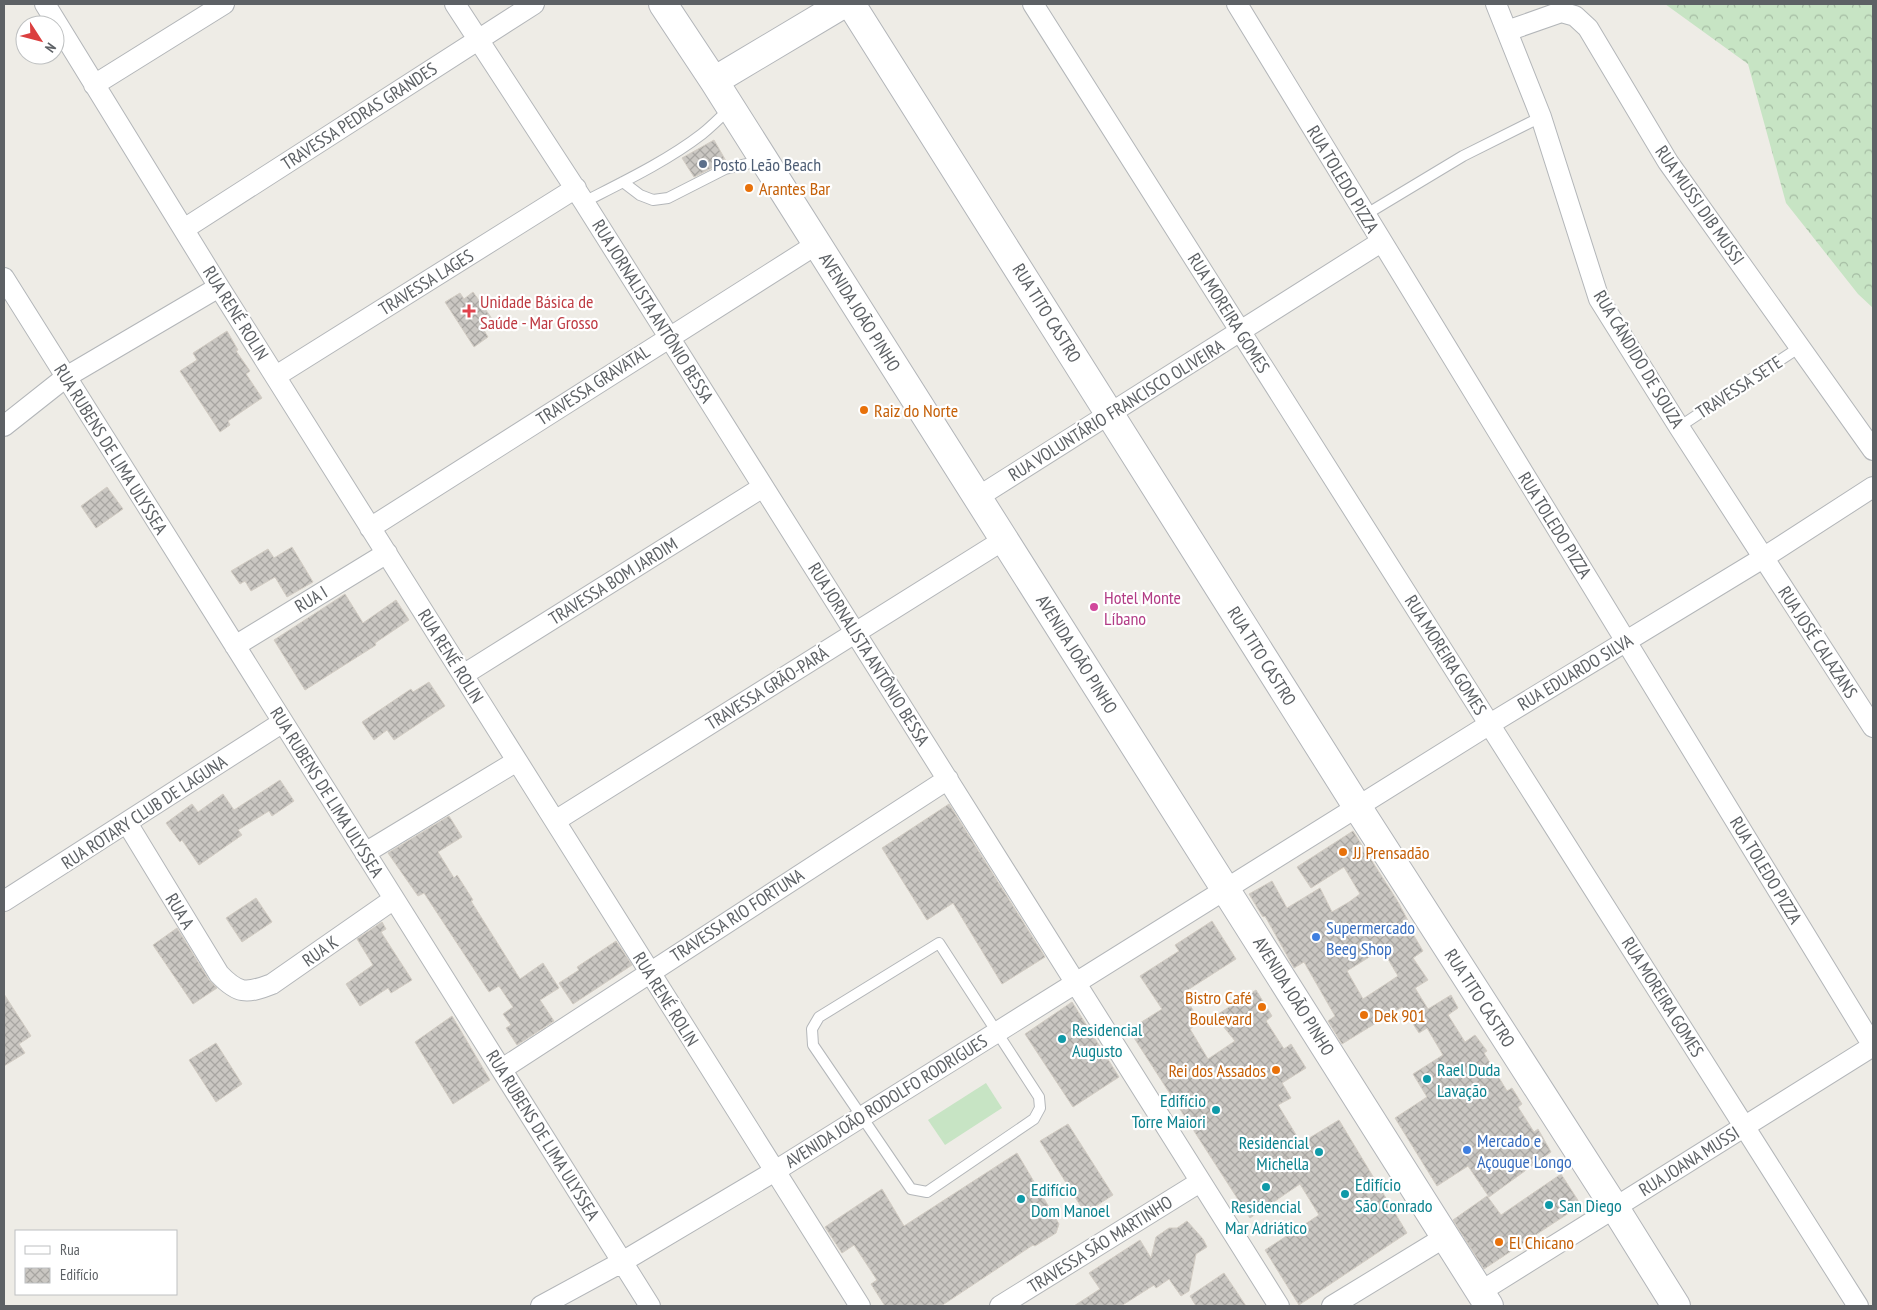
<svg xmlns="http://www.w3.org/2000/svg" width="1877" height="1310" font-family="'PT Sans Narrow',sans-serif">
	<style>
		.forest { fill: url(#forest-crowns) }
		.pitch { fill: #c7e4c4 }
		.building { fill: url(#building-cross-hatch); stroke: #d3cdc4; fill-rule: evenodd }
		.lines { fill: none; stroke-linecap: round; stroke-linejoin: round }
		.lane-casing { stroke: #b3b6b9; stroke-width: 12 }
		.street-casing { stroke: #b3b6b9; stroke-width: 22 }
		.secondary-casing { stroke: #b2b5b9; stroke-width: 30 }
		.lane { stroke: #fff; stroke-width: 10 }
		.street { stroke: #fff; stroke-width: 20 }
		.secondary { stroke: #fff; stroke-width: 28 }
		.service-dot { fill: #5c6f8a; stroke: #fff; stroke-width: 2 }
		.food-dot { fill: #e8710a; stroke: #fff; stroke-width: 2 }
		.health-dot { fill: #e0444e; stroke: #fff; stroke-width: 2 }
		.hotel-dot { fill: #d1479c; stroke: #fff; stroke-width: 2 }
		.shop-dot { fill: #3f7fe0; stroke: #fff; stroke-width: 2 }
		.culture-dot { fill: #0f9aa8; stroke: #fff; stroke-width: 2 }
		.labels { text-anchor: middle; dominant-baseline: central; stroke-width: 4.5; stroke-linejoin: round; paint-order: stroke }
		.street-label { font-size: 18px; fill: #5d6165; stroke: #fff }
		.service-label { font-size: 18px; fill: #4e5e75; stroke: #fff; text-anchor: start }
		.food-label { font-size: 18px; fill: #c56008; stroke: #fff; text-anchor: start }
		.health-label { font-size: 18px; fill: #be3a42; stroke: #fff; text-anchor: start }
		.hotel-label { font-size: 18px; fill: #b23c85; stroke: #fff; text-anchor: start }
		.shop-label { font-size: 18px; fill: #366cbe; stroke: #fff; text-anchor: start }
		.culture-label { font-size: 18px; fill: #0d838f; stroke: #fff; text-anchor: start }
	</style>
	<defs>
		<pattern id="forest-crowns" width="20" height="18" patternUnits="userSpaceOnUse" patternTransform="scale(1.25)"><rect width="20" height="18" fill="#c7e4c4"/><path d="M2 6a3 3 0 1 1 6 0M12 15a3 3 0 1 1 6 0" fill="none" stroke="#a5bca3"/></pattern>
		<pattern id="building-cross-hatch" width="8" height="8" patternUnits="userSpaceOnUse" patternTransform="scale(1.25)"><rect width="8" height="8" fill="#cac7c2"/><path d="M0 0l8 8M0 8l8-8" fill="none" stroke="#a7a5a1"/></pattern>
	</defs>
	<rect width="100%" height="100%" fill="#eeece6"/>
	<path class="forest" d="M1665,4H1873V308L1858,294L1786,203L1748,64Z"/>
	<path class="pitch" d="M986,1083L1002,1108L945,1145L928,1120Z"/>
	<path class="building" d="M714,140L726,161L694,177L682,158Z
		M473,292L493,320L482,327L488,337L474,347L445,302L460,293L464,299Z
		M227,331L238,350L236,351L250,371L246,374L262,398L228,421L230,425L220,432L180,371L197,360L193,353Z
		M107,487L123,509L96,528L81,506Z
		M292,547L313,582L287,597L275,577L251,591L245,581L240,584L231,571L268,549L274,558Z
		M345,594L363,623L396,600L409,620L375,643L376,645L305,690L274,640Z
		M429,682L445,706L394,740L387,730L374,740L362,722L411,689L413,692Z
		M280,780L294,801L272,816L269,811L238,830L242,835L199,865L182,840L180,842L166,823L192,804L198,812L223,794L234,810Z
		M949,804L1045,957L1002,984L953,903L927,920L882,848Z
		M449,816L462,837L438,852L454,878L457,875L473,900L471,901L520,979L543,963L559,988L540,1000L554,1021L517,1045L506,1028L511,1025L503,1014L513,1007L499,986L489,992L424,893L418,896L388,853Z
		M1353,831L1398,902L1412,928L1410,929L1423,951L1413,958L1428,980L1415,988L1428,1009L1451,995L1458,1008L1448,1015L1465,1042L1475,1035L1487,1051L1484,1053L1507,1091L1512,1088L1522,1104L1518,1107L1534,1132L1538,1129L1551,1152L1489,1197L1468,1166L1437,1186L1395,1118L1427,1097L1413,1074L1443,1055L1427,1028L1419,1033L1402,1007L1342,1044L1328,1021L1335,1016L1304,962L1294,968L1265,916L1263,917L1249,894L1272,881L1287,908L1320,888L1332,912L1349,902L1360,894L1344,867L1311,888L1297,867ZM1382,949L1398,976L1363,999L1347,971Z
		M256,898L272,922L242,942L226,918Z
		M1212,921L1236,959L1183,993L1200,1022L1190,1029L1208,1059L1235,1041L1215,1016L1256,990L1272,1016L1266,1021L1284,1049L1291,1044L1306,1068L1282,1083L1291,1098L1278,1105L1301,1143L1339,1120L1407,1233L1299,1305L1265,1250L1319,1215L1300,1184L1250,1218L1129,1030L1162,1009L1140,976L1179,951L1175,945Z
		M382,922L386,929L381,932L412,980L391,993L388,988L360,1006L346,984L373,965L357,939Z
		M177,928L209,980L217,988L193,1004L153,945Z
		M616,941L632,965L573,1004L559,983L579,970L577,967Z
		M4,994L31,1036L19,1044L25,1053L4,1066Z
		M1072,1002L1119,1077L1073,1107L1025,1034Z
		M452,1016L490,1080L453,1104L415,1042Z
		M216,1043L242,1084L216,1102L189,1060Z
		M1068,1124L1113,1195L1085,1213L1040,1141Z
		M1017,1153L1059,1224L1056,1233L1035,1246L1033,1245L941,1306H885L871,1284L877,1280L854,1245L842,1253L825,1227L882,1189L904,1226Z
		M1561,1174L1581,1205L1484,1269L1453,1220L1487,1196L1501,1215Z
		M1187,1221L1203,1239L1207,1247L1196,1254L1189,1291L1181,1296L1169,1279L1156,1288L1154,1285L1121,1306H1074L1100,1289L1089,1273L1140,1240L1151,1258L1156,1237L1169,1228H1177Z
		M1224,1273L1246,1306H1196L1190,1296Z"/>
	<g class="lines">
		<defs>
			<path id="lane" d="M623,182L640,195L653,200L668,198L725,169L763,160
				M584,202C623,182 667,161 702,134C712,126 721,117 730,108
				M1365,215L1463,156L1541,117
				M1679,427L1800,347
				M939,943L1039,1097L1040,1108L1034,1119L927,1192L911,1189L813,1045L812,1029L819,1017Z"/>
			<path id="street" d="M45,4L219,287L860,1306
				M455,4L584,202L1279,1306
				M1033,4L1858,1306
				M1237,4L1873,1046
				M1496,4L1541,117L1599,299L1679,427L1873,727
				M1507,31L1561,12L1575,16L1588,28L1668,162L1873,450
				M94,85L224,4
				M184,229L534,4
				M4,278L650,1306
				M276,376L576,188
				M4,426L66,377L219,287
				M978,497L1381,242
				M370,528L817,244
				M235,646L387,553
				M463,675L763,487
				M555,821L1005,539
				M127,823L219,974C238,994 246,994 272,984L394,899
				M365,853L517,761
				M4,901L283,722
				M502,1069L948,779
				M1480,1292L1873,1046
				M541,1306L622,1262L775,1171L1490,724L1763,558L1873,487
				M1000,1306L1200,1182
				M1332,1306L1445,1237"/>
			<path id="secondary" d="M663,4L714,81L1489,1306
				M851,4L1358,808L1615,1208L1676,1306
				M714,81L843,4"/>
		</defs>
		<use href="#lane" class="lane-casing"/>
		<use href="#street" class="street-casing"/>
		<use href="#secondary" class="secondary-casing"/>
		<use href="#lane" class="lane"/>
		<use href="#street" class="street"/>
		<use href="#secondary" class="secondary"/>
	</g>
	<circle class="service-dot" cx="703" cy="164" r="5"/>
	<g class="food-dot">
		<circle cx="749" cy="188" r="5"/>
		<circle cx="864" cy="410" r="5"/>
		<circle cx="1343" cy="852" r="5"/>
		<circle cx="1262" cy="1007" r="5"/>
		<circle cx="1364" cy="1015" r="5"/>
		<circle cx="1276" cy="1070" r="5"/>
		<circle cx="1499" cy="1242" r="5"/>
	</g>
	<path class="health-dot" d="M466.5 303.5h5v5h5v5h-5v5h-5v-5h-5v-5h5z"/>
	<circle class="hotel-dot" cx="1094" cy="607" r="5"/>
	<g class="shop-dot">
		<circle cx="1316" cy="937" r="5"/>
		<circle cx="1467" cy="1150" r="5"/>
	</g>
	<g class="culture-dot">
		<circle cx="1062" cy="1039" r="5"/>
		<circle cx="1427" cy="1079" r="5"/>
		<circle cx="1216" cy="1110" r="5"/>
		<circle cx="1319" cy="1152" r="5"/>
		<circle cx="1266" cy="1187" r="5"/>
		<circle cx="1345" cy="1194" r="5"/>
		<circle cx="1021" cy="1199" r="5"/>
		<circle cx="1549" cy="1205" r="5"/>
	</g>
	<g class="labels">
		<g class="street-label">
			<text transform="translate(359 116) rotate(-33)">TRAVESSA PEDRAS GRANDES</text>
			<text transform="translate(1343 179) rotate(59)">RUA TOLEDO PIZZA</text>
			<text transform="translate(1700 205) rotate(55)">RUA MUSSI DIB MUSSI</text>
			<text transform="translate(426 282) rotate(-32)">TRAVESSA LAGES</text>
			<text transform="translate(653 311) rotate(58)">RUA JORNALISTA ANTÔNIO BESSA</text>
			<text transform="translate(860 312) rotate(58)">AVENIDA JOÃO PINHO</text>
			<text transform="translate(236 313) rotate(58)">RUA RENÉ ROLIN</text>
			<text transform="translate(1047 313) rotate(58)">RUA TITO CASTRO</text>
			<text transform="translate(1229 313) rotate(58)">RUA MOREIRA GOMES</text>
			<text transform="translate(1639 359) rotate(59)">RUA CÂNDIDO DE SOUZA</text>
			<text transform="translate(593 385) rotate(-33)">TRAVESSA GRAVATAL</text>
			<text transform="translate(1739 387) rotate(-33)">TRAVESSA SETE</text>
			<text transform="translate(1116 410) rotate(-32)">RUA VOLUNTÁRIO FRANCISCO OLIVEIRA</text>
			<text transform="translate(111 449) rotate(58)">RUA RUBENS DE LIMA ULYSSEA</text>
			<text transform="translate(1555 525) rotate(58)">RUA TOLEDO PIZZA</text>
			<text transform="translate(613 581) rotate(-32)">TRAVESSA BOM JARDIM</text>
			<text transform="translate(311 599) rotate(-31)">RUA I</text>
			<text transform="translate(1818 642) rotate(57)">RUA JOSÉ CALAZANS</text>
			<text transform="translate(869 654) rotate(58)">RUA JORNALISTA ANTÔNIO BESSA</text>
			<text transform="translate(1077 654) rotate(58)">AVENIDA JOÃO PINHO</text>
			<text transform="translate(1446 655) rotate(58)">RUA MOREIRA GOMES</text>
			<text transform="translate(451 656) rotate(58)">RUA RENÉ ROLIN</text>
			<text transform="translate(1262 656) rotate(58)">RUA TITO CASTRO</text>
			<text transform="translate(1575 672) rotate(-31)">RUA EDUARDO SILVA</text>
			<text transform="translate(767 688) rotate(-32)">TRAVESSA GRÃO-PARÁ</text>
			<text transform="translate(327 792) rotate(58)">RUA RUBENS DE LIMA ULYSSEA</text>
			<text transform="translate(144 812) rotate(-33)">RUA ROTARY CLUB DE LAGUNA</text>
			<text transform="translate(1766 870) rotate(59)">RUA TOLEDO PIZZA</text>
			<text transform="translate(180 911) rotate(59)">RUA A</text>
			<text transform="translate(737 915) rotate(-33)">TRAVESSA RIO FORTUNA</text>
			<text transform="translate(320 951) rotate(-35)">RUA K</text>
			<text transform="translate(1294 996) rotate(58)">AVENIDA JOÃO PINHO</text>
			<text transform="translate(1663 997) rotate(58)">RUA MOREIRA GOMES</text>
			<text transform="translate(1480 998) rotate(57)">RUA TITO CASTRO</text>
			<text transform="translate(666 999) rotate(58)">RUA RENÉ ROLIN</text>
			<text transform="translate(886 1101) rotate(-32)">AVENIDA JOÃO RODOLFO RODRIGUES</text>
			<text transform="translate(543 1135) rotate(58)">RUA RUBENS DE LIMA ULYSSEA</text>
			<text transform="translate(1689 1161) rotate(-32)">RUA JOANA MUSSI</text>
			<text transform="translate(1100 1244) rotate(-32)">TRAVESSA SÃO MARTINHO</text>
		</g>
		<g class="service-label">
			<text x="713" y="164">Posto Leão Beach</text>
		</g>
		<g class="food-label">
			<text x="759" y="188">Arantes Bar</text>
			<text x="874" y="410">Raiz do Norte</text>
			<text x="1353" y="852">JJ Prensadão</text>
			<text x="1252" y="997" text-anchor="end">Bistro Café<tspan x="1252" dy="21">Boulevard</tspan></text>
			<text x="1374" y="1015">Dek 901</text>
			<text x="1266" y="1070" text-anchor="end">Rei dos Assados</text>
			<text x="1509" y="1242">El Chicano</text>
		</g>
		<g class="health-label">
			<text x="480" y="301">Unidade Básica de<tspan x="480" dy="21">Saúde - Mar Grosso</tspan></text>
		</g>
		<g class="hotel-label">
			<text x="1104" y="597">Hotel Monte<tspan x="1104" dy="21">Líbano</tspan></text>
		</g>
		<g class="shop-label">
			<text x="1326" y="927">Supermercado<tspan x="1326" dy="21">Beeg Shop</tspan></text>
			<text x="1477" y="1140">Mercado e<tspan x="1477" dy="21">Açougue Longo</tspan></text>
		</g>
		<g class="culture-label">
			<text x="1072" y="1029">Residencial<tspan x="1072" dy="21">Augusto</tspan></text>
			<text x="1437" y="1069">Rael Duda<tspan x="1437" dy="21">Lavação</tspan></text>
			<text x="1206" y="1100" text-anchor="end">Edifício<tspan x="1206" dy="21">Torre Maiori</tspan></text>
			<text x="1309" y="1142" text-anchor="end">Residencial<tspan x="1309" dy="21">Michella</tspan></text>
			<text x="1355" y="1184">Edifício<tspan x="1355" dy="21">São Conrado</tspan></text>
			<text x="1031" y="1189">Edifício<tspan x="1031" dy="21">Dom Manoel</tspan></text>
			<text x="1559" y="1205">San Diego</text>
			<text x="1266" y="1206" text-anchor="middle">Residencial<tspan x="1266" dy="21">Mar Adriático</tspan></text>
		</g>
	</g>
	<rect width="1877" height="1310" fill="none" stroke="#5d6165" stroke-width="10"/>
	<rect x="15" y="1230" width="162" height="65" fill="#ffffff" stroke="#bec0c1"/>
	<rect x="25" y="1246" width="25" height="8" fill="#ffffff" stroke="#bec0c1"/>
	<text x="60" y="1255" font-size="15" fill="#5d6165">Rua</text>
	<rect x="25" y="1268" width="25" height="15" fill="url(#building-cross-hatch)" stroke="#bec0c1"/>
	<text x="60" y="1280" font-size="15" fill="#5d6165">Edifício</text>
	<g transform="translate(40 40) rotate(126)"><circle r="24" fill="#ffffff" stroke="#bec0c1"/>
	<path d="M0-4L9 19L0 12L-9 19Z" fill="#db3f3f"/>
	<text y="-8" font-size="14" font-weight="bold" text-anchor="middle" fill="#5d6165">N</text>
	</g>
</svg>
